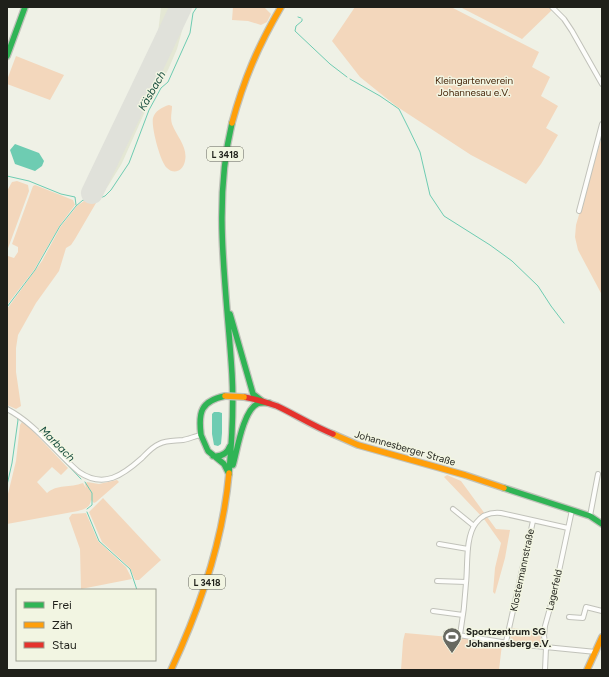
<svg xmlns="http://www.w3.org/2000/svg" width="609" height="677" font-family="Figtree,sans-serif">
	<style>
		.built { fill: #e4e7d4 }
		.green { fill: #f3d7bc }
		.water { fill: #6eccb2 }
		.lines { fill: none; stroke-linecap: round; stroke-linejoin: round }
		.stream { stroke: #6eccb2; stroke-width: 1 }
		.runway { stroke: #e0e1da; stroke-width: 22 }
		.street-casing { stroke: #c1c2ba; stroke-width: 6 }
		.fast-casing { stroke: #c1c2ba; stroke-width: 8 }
		.slow-casing { stroke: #c1c2ba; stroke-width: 8 }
		.jam-casing { stroke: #c1c2ba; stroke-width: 8 }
		.street { stroke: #fdfdfb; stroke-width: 4 }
		.fast { stroke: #30b455; stroke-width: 5.5 }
		.slow { stroke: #ff9f0a; stroke-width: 5.5 }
		.jam { stroke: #e5322d; stroke-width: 5.5 }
		.slow-bridge-casing { stroke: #c1c2ba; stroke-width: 8; stroke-linecap: butt }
		.slow-bridge { stroke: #ff9f0a; stroke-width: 5.5 }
		.labels { text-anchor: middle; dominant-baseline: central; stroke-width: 3; stroke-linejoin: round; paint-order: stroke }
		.shield { fill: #f2f5e2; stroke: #5e6056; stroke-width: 1 }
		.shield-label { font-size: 9px; font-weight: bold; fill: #1f201a }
		.park-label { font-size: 10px; fill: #492a0e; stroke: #f2f5e2 }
		.street-label { font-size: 10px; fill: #1f201a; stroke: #f2f5e2 }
		.poi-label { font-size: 10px; font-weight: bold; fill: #1f201a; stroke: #f2f5e2; text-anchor: start }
		.water-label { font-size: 11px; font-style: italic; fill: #144b3c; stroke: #f2f5e2 }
	</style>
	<rect width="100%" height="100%" fill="#eff1e6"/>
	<path class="built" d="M161,7H190L186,16L177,49L168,70L147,107L122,163L108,186L100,195L96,198L91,196L86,193L85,189L157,42Z"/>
	<path class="green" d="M233,7H264L271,14L267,22L261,25L248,21L232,20Z
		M355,7H451L539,52L532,67L550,77L541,96L558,106L546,128L558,135L541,164L526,184L471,155L396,106L360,77L332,41Z
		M460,7H548L552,10L522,39Z
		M16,56L64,75L50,100L7,84V80Z
		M169,105L172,106C172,112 170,118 172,124C177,137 188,147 185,161C183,171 174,175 167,168C160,162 151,126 153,118C155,111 162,107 169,105Z
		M602,136V295L578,250L575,237L576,225Z
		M17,181L28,185L29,191L7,251V191L12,182Z
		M35,185L73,200L75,205L60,225L34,270L7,305V258L8,256L14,258L18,252V247L12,244L33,186Z
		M84,201H96V203L75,239L71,245L66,248L59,271L36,303L18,335L16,348V372L21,406L16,409L7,405V309L42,261L61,226L77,206Z
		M22,422L29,427L68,468L61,475L52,467L37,482L47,493C57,484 70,488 83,483L86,488L85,484L87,482L99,484L117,480L119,482L96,502L94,503L91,500C90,508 84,509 78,511L7,524V498L16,461L20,425Z
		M447,475L461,481L496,529L510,530L505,558L495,594L493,592L495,568L501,543L484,519L444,477Z
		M103,498L161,560L139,580H135L130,568L102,542L89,512Z
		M86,513L98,541L126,567L132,579L81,589L80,549L69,518L72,514Z
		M512,628L541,632V646L511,643L510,640Z
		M405,633L461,638L502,644L499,670H401L403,641Z"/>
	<path class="water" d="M15,144L39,153L44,161L42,166L35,171L15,164L10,150Z
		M214,412H219L222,413V433L221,444L218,446L214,445L212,434V414Z"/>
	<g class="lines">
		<path class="stream" d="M298,17L301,18
			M302,19V21L296,26L295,31L330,64L347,77
			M350,79L380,96L399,109L409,129L420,152L430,195L444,216L490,245L512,261L538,286L551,306L564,323
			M7,176L29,181L61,194L75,197L76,205
			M100,198L105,196L111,190L129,163L149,110L161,88L168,82L190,33L193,13L197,7
			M7,307L35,270L60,226L76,206L83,200H96
			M7,412L10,413
			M43,439L81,479
			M85,482L92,493V505L87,509
			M7,485L12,463L18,420L17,417
			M87,512L99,541L130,569L137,590"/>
		<path class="runway" d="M92,193L181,7"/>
		<defs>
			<path id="street" d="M552,7L564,19L572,31L602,84
				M579,211L602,124
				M7,409C37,425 54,451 79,472C104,489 123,475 142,458C147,453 152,447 159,444C167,440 175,441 183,440C189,439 195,436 201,435
				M453,509L474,526
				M590,516L598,474
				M439,544L468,549
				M437,581L466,582
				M433,611L463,615
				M569,617L583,618L586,607L602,611
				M446,633L515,644L596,652
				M460,635C463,618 465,601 466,583C468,566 465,537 476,523C482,515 491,512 501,513L568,528
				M506,642L533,521
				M545,670L546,648L544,636L545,626L555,590L572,510"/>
			<path id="fast" d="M7,56L25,7
				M230,314L253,394L262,401
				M201,435C198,412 201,401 225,396
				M201,435L208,451L224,464L229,474
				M213,456C221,457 227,454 230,446
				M233,465C237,451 243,411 257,404C260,402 265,403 269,403
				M229,473C232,440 234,407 232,374C227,290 212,206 232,123
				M504,488L590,516L602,524"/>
			<path id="slow" d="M232,123C244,79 258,46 281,7
				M333,434L358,445L465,475L504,488
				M171,670C200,608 223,542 229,473
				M587,670L602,637"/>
			<path id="jam" d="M244,397C255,399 266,402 277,406C296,415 313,426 333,434"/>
		</defs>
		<use href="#street" class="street-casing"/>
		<use href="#fast" class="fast-casing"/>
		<use href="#slow" class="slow-casing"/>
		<use href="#jam" class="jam-casing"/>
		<use href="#street" class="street"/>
		<use href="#fast" class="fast"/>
		<use href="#slow" class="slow"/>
		<use href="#jam" class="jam"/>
		<defs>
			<path id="slow-bridge" d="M225,396L244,397"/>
		</defs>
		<use href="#slow-bridge" class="slow-bridge-casing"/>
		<use href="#slow-bridge" class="slow-bridge"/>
	</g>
	<defs>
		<symbol id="stadium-pin" viewBox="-11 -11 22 30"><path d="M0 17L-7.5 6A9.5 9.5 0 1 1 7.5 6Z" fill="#686961" stroke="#f2f5e2"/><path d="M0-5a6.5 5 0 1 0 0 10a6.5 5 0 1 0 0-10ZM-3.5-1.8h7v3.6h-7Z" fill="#fff"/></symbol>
	</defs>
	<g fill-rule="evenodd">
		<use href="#stadium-pin" x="441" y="626" width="22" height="30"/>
	</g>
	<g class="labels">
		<g class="shield">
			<rect x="207" y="147" width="36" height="14" rx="3"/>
			<rect x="189" y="575" width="36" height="14" rx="3"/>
		</g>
		<g class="shield-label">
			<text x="225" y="154">L 3418</text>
			<text x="207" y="582">L 3418</text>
		</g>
		<g class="park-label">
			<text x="474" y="80">Kleingartenverein<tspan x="474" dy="12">Johannesau e.V.</tspan></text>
		</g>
		<g class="street-label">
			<text transform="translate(405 448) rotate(16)">Johannesberger Straße</text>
			<text transform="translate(522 570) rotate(-78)">Klostermannstraße</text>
			<text transform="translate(554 590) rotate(-77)">Lagerfeld</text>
		</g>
		<g class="poi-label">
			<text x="466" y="631">Sportzentrum SG<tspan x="466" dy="12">Johannesberg e.V.</tspan></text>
		</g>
		<g class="water-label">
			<text transform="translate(152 91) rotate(-60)">Käsbach</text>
			<text transform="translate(57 444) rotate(45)">Marbach</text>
		</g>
	</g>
	<rect width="609" height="677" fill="none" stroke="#1f201a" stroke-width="16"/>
	<rect x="16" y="589" width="140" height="72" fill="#f2f5e2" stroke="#9ea092"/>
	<rect x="24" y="602" width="20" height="6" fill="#30b455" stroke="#9ea092"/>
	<text x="52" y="609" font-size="12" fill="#1f201a">Frei</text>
	<rect x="24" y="622" width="20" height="6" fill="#ff9f0a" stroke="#9ea092"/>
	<text x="52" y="629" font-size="12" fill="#1f201a">Zäh</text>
	<rect x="24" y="642" width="20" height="6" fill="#e5322d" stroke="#9ea092"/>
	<text x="52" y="649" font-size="12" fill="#1f201a">Stau</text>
</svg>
